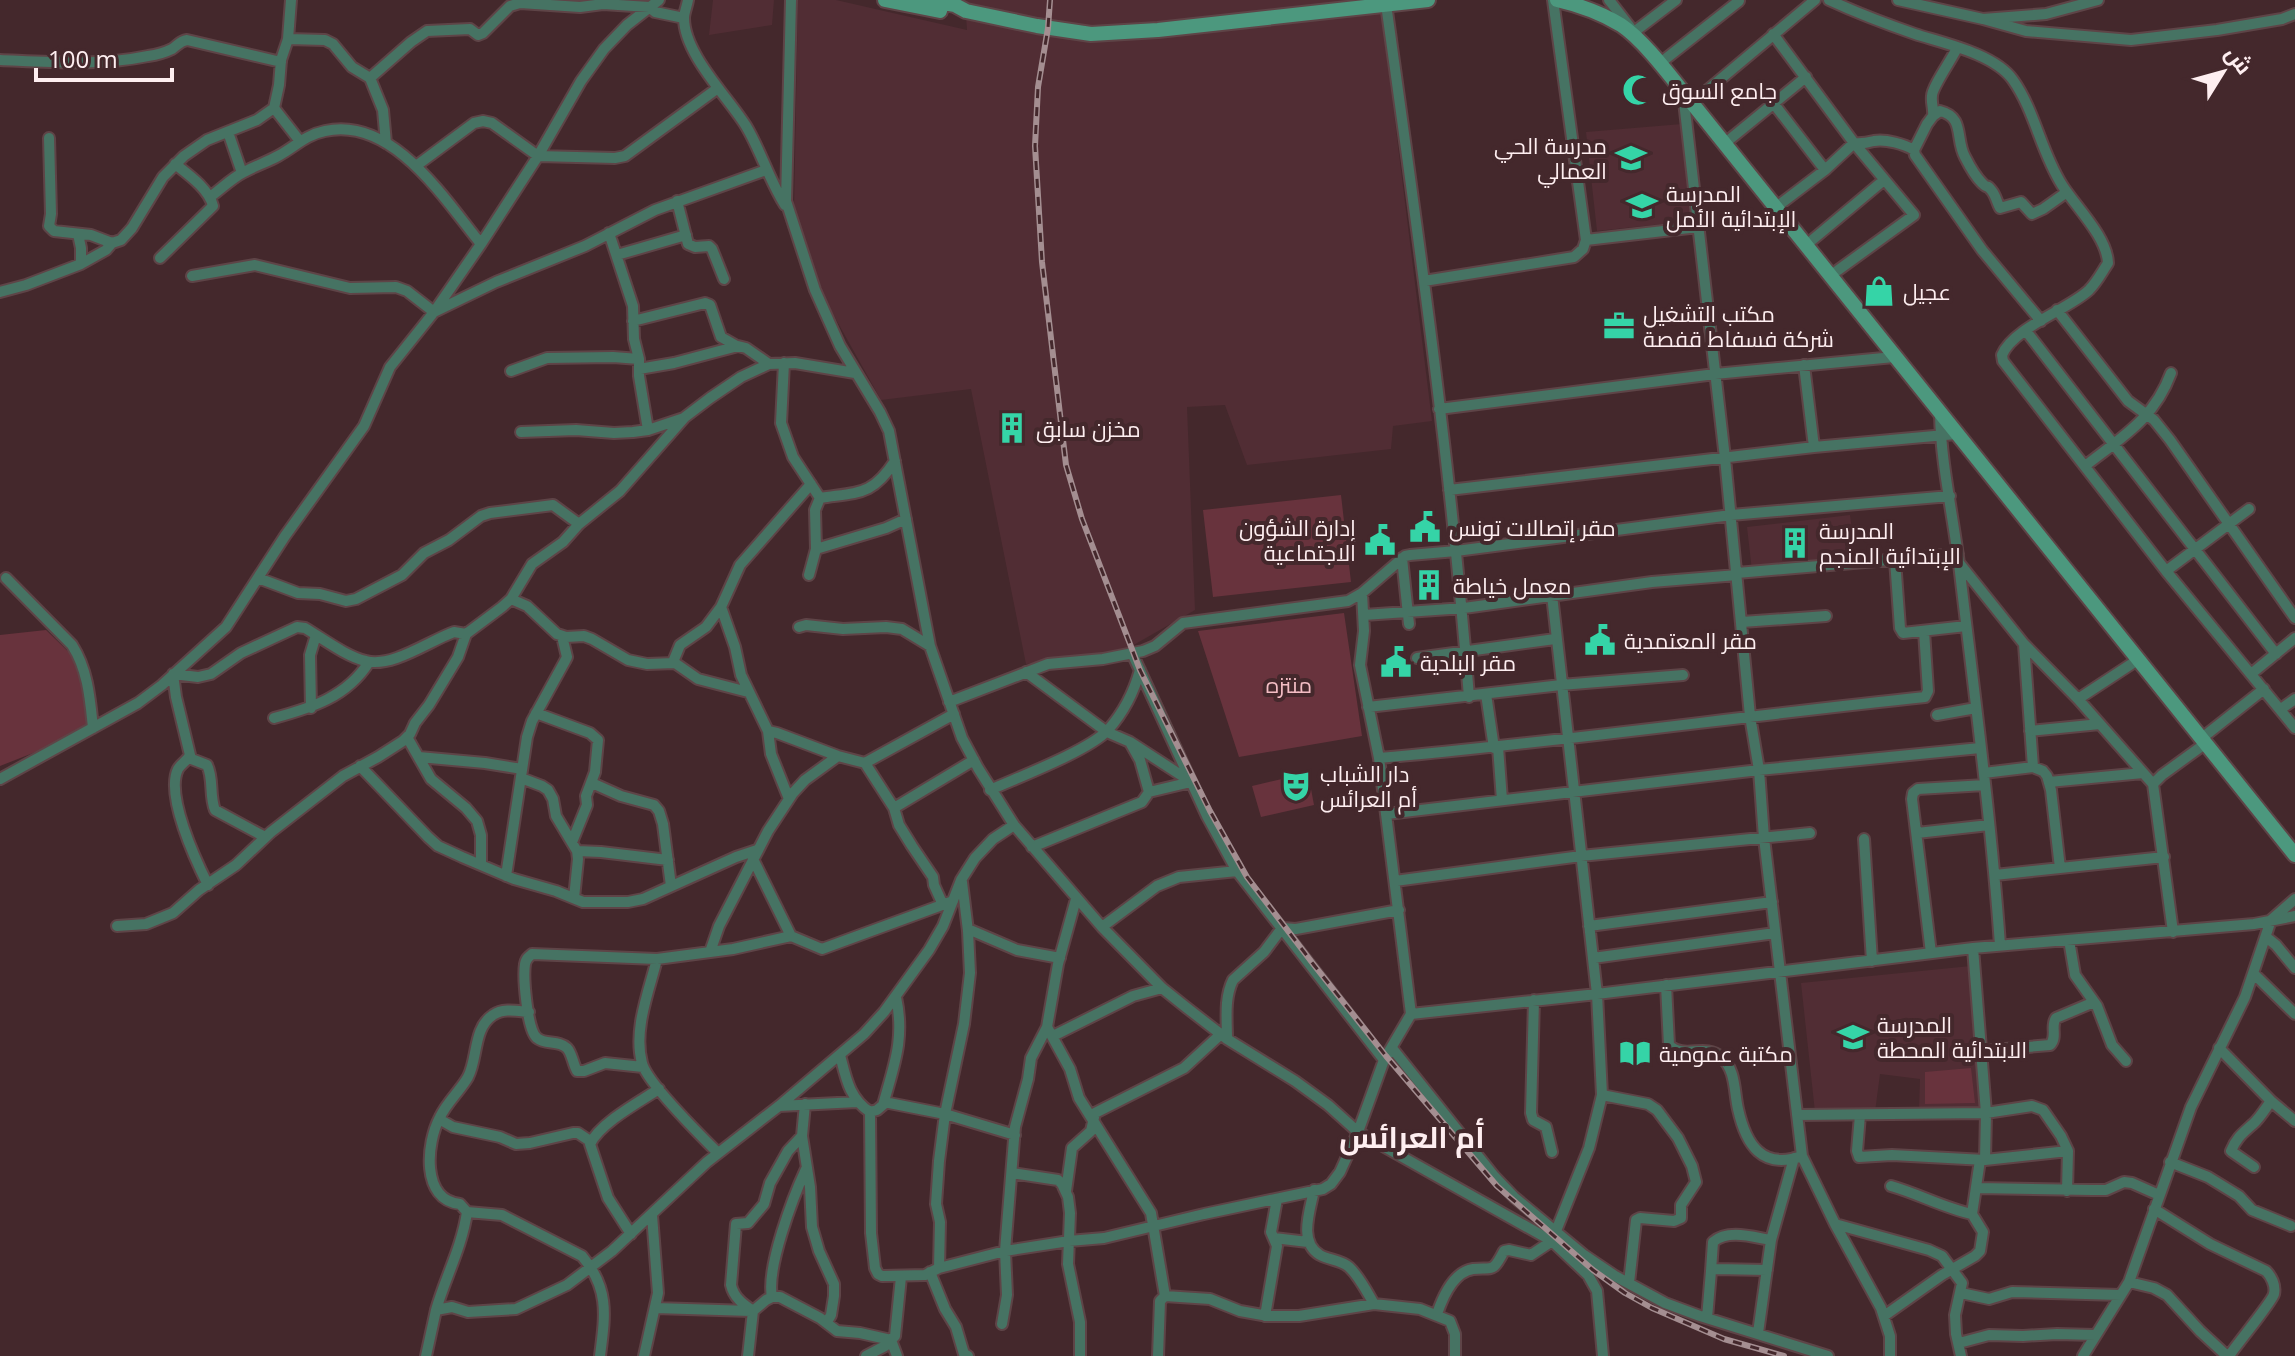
<svg xmlns="http://www.w3.org/2000/svg" width="2295" height="1356" font-family="'Open Sans',Cairo,sans-serif">
	<style>
		.built { fill: #512d34 }
		.green { fill: #68333d }
		.lines { fill: none; stroke-linecap: round; stroke-linejoin: round }
		.street-casing { stroke: #5e4447; stroke-width: 14 }
		.secondary-casing { stroke: #5e4447; stroke-width: 18 }
		.street { stroke: #467363; stroke-width: 10 }
		.secondary { stroke: #4c987e; stroke-width: 14 }
		.rail-casing { stroke: #a48e91; stroke-width: 6 }
		.rail { stroke: #44282c; stroke-width: 3; stroke-dasharray: 9; stroke-linecap: butt }
		.labels { text-anchor: middle; dominant-baseline: central; stroke-width: 8; stroke-linejoin: round; paint-order: stroke }
		.poi-label { font-size: 22px; fill: #feeef0; stroke: #44282c; text-anchor: start }
		.park-label { font-size: 22px; fill: #f3bdc4; stroke: #44282c }
		.district-label { font-size: 30px; font-weight: bold; fill: #feeef0; stroke: #44282c }
	</style>
	<rect width="100%" height="100%" fill="#44282c"/>
	<path class="built" d="M713,0H774L772,25L709,35Z
		M798,0H836L967,30L965,0H1380L1432,421L1393,426L1391,449L1247,465L1225,405L1187,407L1195,610L1116,655L1026,664L971,389L881,400L819,289L794,210Z
		M1682,124L1691,221L1597,231L1586,132Z
		M1850,515L1856,558L1752,571L1747,527Z
		M1971,966L1983,1111L1919,1110L1920,1079L1880,1074L1875,1112H1815L1801,983Z"/>
	<path class="green" d="M1341,495L1351,582L1213,597L1203,510Z
		M1344,613L1362,736L1239,757L1198,631Z
		M46,630L81,664L89,731L0,766V635Z
		M1308,773L1314,805L1261,817L1252,786Z
		M1971,1068L1975,1103L1925,1104V1072Z"/>
	<g class="lines">
		<defs>
			<path id="street" d="M688,0C687,6 684,13 684,18C684,54 728,97 746,126C761,151 769,180 785,205
				M791,0L786,201L815,290L840,346L880,412L889,431L930,646L962,738L978,768L1014,825L1102,927L1162,988L1187,1008L1227,1039L1295,1081L1328,1105L1358,1132L1552,1241L1588,1275L1597,1291L1603,1356
				M1609,0L1630,27
				M1829,0C1857,13 1886,24 1915,34C1943,43 1995,54 2013,80C2035,111 2041,152 2062,185C2076,207 2107,237 2108,263C2102,272 2097,282 2089,290C2069,309 2013,328 2002,355L2003,361L2166,571L2295,728
				M1898,0L1983,19L2046,14L2098,0
				M1386,4C1418,234 1451,465 1469,697
				M1983,19L2026,31L2131,40L2217,30L2282,19L2295,14
				M1634,32L1676,0
				M1773,34L1854,143L1914,215L1830,276
				M288,39L325,40L333,44L352,67L370,78L383,110L386,143
				M0,60C49,62 100,66 148,56C155,55 166,52 172,49C178,45 180,41 187,40L281,62
				M1659,64L1739,1
				M370,78L411,42L427,31L470,29L478,35L483,33L510,6L520,3L580,7L603,4L649,7L655,12L684,18
				M1683,93L1725,458L1750,716L1759,770L1764,838L1802,1156L1835,1224L1881,1308L1890,1336V1356
				M1692,103L1815,0
				M1774,104L1825,170
				M274,108L299,140
				M1933,116C1934,109 1931,103 1932,96C1932,87 1952,59 1957,48
				M228,132L242,173
				M49,138L51,214L49,226L54,231L91,235L112,243
				M1724,144L1806,77
				M416,166L474,123L483,121L492,123L538,156L615,158L625,156L718,88
				M210,197C221,189 232,178 244,172C255,166 267,162 278,156C295,147 305,135 325,131C393,116 445,200 481,244
				M677,201L688,244L695,247L709,246L712,249L724,279
				M1775,208L1825,170L1854,143C1862,144 1866,143 1874,141C1886,139 1904,144 1914,150
				M609,233L633,306L634,339L639,359V376L648,430
				M78,234L81,248V264
				M1586,240L1698,227
				M1805,246L1884,180
				M617,255L686,235
				M160,258L213,206C209,189 189,175 175,164
				M192,276L255,265L350,288L396,287L407,291L434,312L496,282L585,246L655,210L766,170
				M1424,281L1574,257L1583,249L1586,240L1553,0
				M0,292L26,285L81,264L106,250L112,243L121,240L132,228L163,177L184,156L207,140L257,120L274,108L279,85L281,60L288,39L291,0
				M2057,310L2128,401L2154,420L2170,440L2295,618
				M633,321L705,303L710,305L721,337L735,345
				M2041,321L1982,250L1915,155L1914,150L1927,124L1933,116L1940,111C1965,117 1955,139 1965,157C1969,165 1976,177 1982,183C1990,191 1985,182 1992,191C1996,196 1997,203 2000,208L2021,202L2032,214L2043,209L2067,192
				M2026,331L2276,654
				M784,363L781,423L793,457L820,498
				M1804,365L1814,447
				M639,369L674,363L738,346L746,348L769,364
				M511,371L547,358L613,357L639,359
				M1439,409L1715,374L1894,357
				M1940,414C1941,464 1953,515 1959,564C1974,691 1991,818 2000,945
				M521,432L576,430L614,433L633,432L648,430L684,418
				M2085,466C2122,437 2154,419 2171,373
				M1449,490L1814,447L1956,434
				M820,498C859,492 872,496 895,461
				M816,549L886,528L906,519
				M1402,558L1409,624
				M1895,560L1900,628L1903,633L1966,626
				M1960,564L2024,644L2033,767
				M2166,571L2249,509
				M1737,573L1958,554
				M809,575L816,549L815,510L820,498
				M6,578L72,645C88,670 90,699 93,728
				M258,578L298,593L320,594L346,601L356,599L402,575L424,553L449,540L481,516L490,513L553,505L579,524
				M511,599L527,606L557,634L566,637L584,636L592,639L628,660L647,664L675,663L698,679L748,692
				M1364,615L1464,608L1652,582L1737,575
				M1742,622L1826,616
				M799,627L806,625L843,629L886,627L902,629L930,646
				M2024,644L2078,699L2153,784
				M1132,653L1207,816L1237,871L1384,1060
				M1417,658L1555,639
				M673,662L680,645L706,627L721,607
				M1026,672L1107,732L1130,742L1190,781
				M2251,674L2295,638
				M1486,694L1494,748
				M2078,699L2139,659
				M949,702L1048,664L1103,659L1143,651L1155,646L1183,623L1348,601L1362,593L1405,556L1410,555L1456,551L1731,515L1950,496
				M1368,707L1561,685L1683,675
				M311,708L310,655L316,635
				M2281,709L2295,699
				M536,713L590,733L598,740L595,772L586,796L587,805L572,842
				M1937,715L1976,708
				M274,718C311,708 347,697 369,662
				M768,731L777,733L838,756L865,763L894,808L899,825L912,846L933,877L934,885L943,905
				M2030,731L2100,724
				M407,737L431,779L466,808L477,821L481,835V864
				M2202,738L2264,689
				M1498,747L1502,800
				M419,757L485,763L522,769
				M189,758L207,765C214,779 209,795 215,810L265,837
				M1379,758C1561,742 1743,716 1925,697L1928,691L1924,631
				M865,763L954,714
				M360,766L428,837L438,846L462,857L514,879L556,891L583,902H628L643,899L736,857L757,850
				M1984,773L2033,767L2043,771L2047,776L2051,790L2060,868
				M521,778L542,786L548,790L553,799L556,816L577,851L578,859L574,898
				M0,779L138,703L162,685L226,627L285,536L364,426L390,367L434,312L481,244L538,156L581,81L604,49L627,25L659,0
				M2049,782L2143,773
				M592,783L621,796L654,805L659,811L663,824L671,886
				M990,790C1019,777 1088,751 1108,730C1123,713 1134,692 1140,670
				M1149,792L1191,782
				M789,799L771,754L768,731L741,675L735,647L721,607L740,565L811,484
				M894,808L974,760
				M1387,814L1759,770L1980,748
				M1917,833L1989,825
				M1864,839L1872,961
				M1032,847L1142,802L1149,792L1140,760L1131,744
				M577,851L601,852L668,860
				M753,859L791,936
				M1995,875L2164,857
				M506,876L527,737L532,721L565,661L567,657L562,636
				M1395,881L1581,856L1810,833
				M208,885C196,861 165,795 178,769C181,764 187,761 190,755L176,697L173,674L198,677L211,674L241,653L297,627L305,628C322,638 347,657 366,661C392,668 429,641 454,632L466,634
				M117,926L146,924L173,913L199,890L236,865L271,832L343,776L378,757L403,741L410,734L415,723L429,705L458,657L466,634L502,607L511,599L532,564L563,542L579,524L620,491L685,417L710,398L741,377L769,364L795,363L855,373
				M1589,926L1772,902
				M1102,927L1157,886L1179,877L1237,871
				M968,929L1017,950L1060,958
				M2173,932L2153,784L2162,775L2206,743
				M2266,937L2276,945L2295,968
				M2069,940L2075,975L2097,1006L2112,1045L2126,1061
				M1973,948L1986,1113L2032,1106L2043,1110L2061,1136L2068,1151L2067,1191
				M710,952L719,926L768,831L793,793L805,780L838,756
				M1931,953L1912,799L1913,793L1918,789L1985,785
				M1593,958L1775,933
				M657,959C649,991 633,1030 642,1063C647,1083 702,1137 718,1153
				M2254,974L2295,1014
				M1666,985L1669,1045C1684,1060 1705,1043 1721,1057C1736,1069 1734,1092 1738,1109C1746,1145 1762,1170 1802,1156
				M896,997C905,1039 894,1065 883,1105L877,1110L870,1112L871,1233L875,1268L878,1274L882,1276L925,1275L939,1268L1005,1251L1069,1241L1104,1238L1204,1214L1323,1189L1331,1184L1340,1172L1358,1132L1384,1060L1411,1014L1379,758L1360,665L1364,631L1362,593
				M1534,1000L1531,1113L1533,1120L1546,1127L1552,1152
				M1411,1014L1597,994L1973,948L2254,924L2295,916
				M1047,1027L1070,1069L1079,1098L1151,1213L1165,1296L1160,1301L1158,1356
				M1053,1036L1133,996L1162,988
				M1227,1039C1227,1020 1224,998 1233,980L1264,952L1282,928L1296,929L1399,910
				M1392,1048L1494,1176L1514,1197L1584,1255L1615,1276L1665,1303L1700,1316L1828,1356
				M2219,1048L2271,1101L2295,1121
				M1982,1051L2050,1045C2058,1037 2050,1026 2056,1018L2094,1002
				M840,1055C846,1078 849,1098 870,1112
				M643,1067L605,1063L584,1071H577C573,1064 572,1053 567,1048C559,1040 545,1045 537,1038C527,1030 523,977 525,964C526,958 528,958 532,954L657,959L733,949L791,936L822,949L953,901
				M1602,1095L1648,1104L1657,1110L1678,1138L1692,1166L1696,1182L1681,1205V1218L1674,1221L1640,1218L1636,1220L1629,1283
				M884,1102L945,1114L1015,1135
				M779,1106L857,1102
				M1797,1115L1986,1113L1985,1160
				M1860,1115L1857,1151L1859,1157L1892,1155L1985,1160L2068,1151
				M439,1119L453,1127L500,1137L516,1144L530,1143L573,1133H578L590,1141
				M802,1136L810,1187L812,1227L819,1251L834,1284V1296L831,1315L827,1322
				M2170,1162L2208,1177L2239,1196L2252,1210L2291,1226
				M2254,1167L2231,1151C2236,1138 2243,1133 2253,1124C2260,1118 2265,1109 2271,1101
				M1012,1173L1058,1180L1062,1184L1068,1197L1070,1213L1068,1264L1080,1322V1356
				M1891,1186C1919,1194 1944,1208 1972,1214
				M1976,1188L2092,1190H2106L2124,1182L2132,1183L2159,1195
				M1314,1190C1310,1211 1298,1242 1320,1255C1329,1260 1341,1260 1349,1267C1359,1276 1367,1292 1374,1304
				M1066,1191L1072,1148L1091,1131L1095,1113L1184,1068L1221,1034
				M2154,1209L2210,1244L2266,1271C2271,1276 2276,1285 2274,1294C2272,1302 2236,1345 2229,1356
				M467,1212L502,1215L582,1256C610,1289 605,1316 600,1356
				M1835,1224L1929,1250L1942,1256L1962,1283L1955,1315L1956,1334L1961,1356
				M631,1234L608,1198L590,1144C600,1123 639,1102 659,1089
				M1274,1238L1308,1242
				M939,1268L940,1222L936,1204L939,1161L945,1114L964,1024L970,973L968,931L962,882
				M1711,1271L1713,1242C1728,1229 1753,1237 1771,1240
				M930,1272L945,1309L956,1327L964,1354L968,1356
				M2129,1282L2154,1288L2167,1295L2200,1331L2227,1356
				M1961,1293L1989,1299L2012,1292L2121,1295
				M1165,1296L1210,1299L1240,1311L1268,1316H1299L1374,1304L1420,1309L1450,1321L1455,1334V1356
				M772,1297C766,1268 793,1197 806,1169
				M655,1308L751,1311
				M436,1310C445,1278 462,1247 467,1212L460,1204C421,1200 426,1143 440,1117C447,1102 460,1091 468,1077C478,1058 473,1028 493,1015C503,1008 517,1011 529,1012
				M753,1311C743,1304 734,1298 731,1285L736,1224L748,1223L764,1204L770,1183L788,1151L802,1136L805,1104
				M1437,1314C1442,1299 1453,1272 1473,1269C1493,1267 1492,1274 1504,1251L1509,1250L1531,1255L1552,1241L1589,1148L1602,1095L1597,994L1552,595
				M1265,1316L1277,1246L1271,1232L1277,1199
				M1884,1316L1942,1275L1975,1256L1980,1251L1983,1232L1972,1214L1980,1160
				M1707,1318L1711,1271L1715,1269L1767,1270
				M1002,1324L1007,1295L1005,1251L1015,1127L1028,1079L1031,1058L1047,1027L1058,964L1076,899
				M1758,1333L1771,1240L1794,1158
				M1959,1343L1989,1335L2023,1336L2057,1334L2095,1335
				M426,1356L436,1310L452,1307L468,1312L516,1309L567,1285L612,1251L707,1162L779,1106L864,1034L884,1012L929,950L943,926L961,880L975,858L993,839L1014,825
				M644,1356L658,1293L652,1215
				M748,1356L753,1311L766,1300L772,1297H780L820,1318L837,1331L860,1333L891,1340L897,1356
				M866,1356L885,1346L895,1336L901,1277
				M2083,1356L2129,1282L2191,1107L2245,997L2271,920L2295,899"/>
			<path id="secondary" d="M885,0L940,11
				M928,0L955,5L966,11L1037,26L1091,34L1158,30L1428,0
				M1557,0C1579,5 1601,13 1621,25C1645,41 1673,80 1692,103L2295,855"/>
		</defs>
		<use href="#street" class="street-casing"/>
		<use href="#secondary" class="secondary-casing"/>
		<use href="#street" class="street"/>
		<use href="#secondary" class="secondary"/>
		<defs>
			<path id="rail" d="M1050,0L1048,28L1038,87L1035,146L1042,262L1066,465L1082,519L1140,670L1210,811L1247,877L1314,965L1386,1056L1497,1186L1593,1270L1625,1293L1652,1308L1724,1339L1784,1356"/>
		</defs>
		<use href="#rail" class="rail-casing"/>
		<use href="#rail" class="rail"/>
	</g>
	<defs>
		<symbol id="mosque-bare" viewBox="-9 -9 18 18"><path d="M3.5-4.9A6 6 0 1 0 3.5 4.9A5 5 0 1 1 3.5-4.9Z" fill="#35d4a7" stroke="#44282c" stroke-width="2.5" paint-order="stroke"/></symbol>
		<symbol id="school-bare" viewBox="-9 -9 18 18"><path d="M0-5L7-2L0 1L-7-2ZM-4 1L0 2.5L4 1V4Q0 6-4 4Z" fill="#35d4a7" stroke="#44282c" stroke-width="2.5" paint-order="stroke"/></symbol>
		<symbol id="shop-bare" viewBox="-9 -9 18 18"><path d="M-5-2.5h2.3a2.7 3.5 0 0 1 5.4 0H5L5.5 6h-11ZM-1.5-2.5h3a1.5 2.3 0 0 0-3 0Z" fill="#35d4a7" stroke="#44282c" stroke-width="2.5" paint-order="stroke"/></symbol>
		<symbol id="office-bare" viewBox="-9 -9 18 18"><path d="M-6-3h4V-5.5h4V-3h4V5H-6ZM-1-4.5V-3h2v-1.5ZM-6 0V1H6V0Z" fill="#35d4a7" stroke="#44282c" stroke-width="2.5" paint-order="stroke"/></symbol>
		<symbol id="building-bare" viewBox="-9 -9 18 18"><path d="M-4-6H4V6H1V3H-1V6H-4ZM-2.5-4.3h1.7v1.8h-1.7ZM.8-4.3h1.7v1.8H.8ZM-2.5-1h1.7V.8h-1.7ZM.8-1h1.7V.8H.8Z" fill="#35d4a7" stroke="#44282c" stroke-width="2.5" paint-order="stroke"/></symbol>
		<symbol id="civic-bare" viewBox="-9 -9 18 18"><path d="M-.6-6.5H3V-4.5H.6V-3L4-1V1h2V6H-6V1h2V-1L-.6-3ZM-1.2 2.5V6h2.4V2.5Z" fill="#35d4a7" stroke="#44282c" stroke-width="2.5" paint-order="stroke"/></symbol>
		<symbol id="theatre-bare" viewBox="-9 -9 18 18"><path d="M-5-5.5Q0-4 5-5.5V0Q5 5 0 6Q-5 5-5 0ZM-3.3-2.5H-1v1.5H-3.3ZM1-2.5H3.3v1.5H1ZM-2.8 1Q0 5.5 2.8 1Z" fill="#35d4a7" stroke="#44282c" stroke-width="2.5" paint-order="stroke"/></symbol>
		<symbol id="library-bare" viewBox="-9 -9 18 18"><path d="M-6-4Q-3-5.5-.7-3.5V5Q-3 3-6 4ZM6-4Q3-5.5 .7-3.5V5Q3 3 6 4Z" fill="#35d4a7" stroke="#44282c" stroke-width="2.5" paint-order="stroke"/></symbol>
	</defs>
	<g fill-rule="evenodd">
		<use href="#mosque-bare" x="1616" y="68" width="44" height="44"/>
		<use href="#school-bare" x="1609" y="136" width="44" height="44"/>
		<use href="#school-bare" x="1620" y="184" width="44" height="44"/>
		<use href="#shop-bare" x="1857" y="269" width="44" height="44"/>
		<use href="#office-bare" x="1597" y="304" width="44" height="44"/>
		<use href="#building-bare" x="990" y="406" width="44" height="44"/>
		<use href="#civic-bare" x="1403" y="505" width="44" height="44"/>
		<use href="#civic-bare" x="1358" y="518" width="44" height="44"/>
		<use href="#building-bare" x="1773" y="521" width="44" height="44"/>
		<use href="#building-bare" x="1407" y="563" width="44" height="44"/>
		<use href="#civic-bare" x="1578" y="618" width="44" height="44"/>
		<use href="#civic-bare" x="1374" y="640" width="44" height="44"/>
		<use href="#theatre-bare" x="1274" y="764" width="44" height="44"/>
		<use href="#school-bare" x="1831" y="1015" width="44" height="44"/>
		<use href="#library-bare" x="1613" y="1031" width="44" height="44"/>
	</g>
	<g class="labels">
		<g class="poi-label">
			<text x="1662" y="90">جامع السوق</text>
			<text x="1607" y="145" text-anchor="end">مدرسة الحي<tspan x="1607" dy="25">العمالي</tspan></text>
			<text x="1666" y="193">المدرسة<tspan x="1666" dy="25">الإبتدائية الأمل</tspan></text>
			<text x="1903" y="291">عجيل</text>
			<text x="1643" y="313">مكتب التشغيل<tspan x="1643" dy="25">شركة فسفاط قفصة</tspan></text>
			<text x="1036" y="428">مخزن سابق</text>
			<text x="1356" y="527" text-anchor="end">إدارة الشؤون<tspan x="1356" dy="25">الاجتماعية</tspan></text>
			<text x="1449" y="527">مقر إتصالات تونس</text>
			<text x="1819" y="530">المدرسة<tspan x="1819" dy="25">الإبتدائية المنجم</tspan></text>
			<text x="1453" y="585">معمل خياطة</text>
			<text x="1624" y="640">مقر المعتمدية</text>
			<text x="1420" y="662">مقر البلدية</text>
			<text x="1320" y="773">دار الشباب<tspan x="1320" dy="25">أم العرائس</tspan></text>
			<text x="1877" y="1024">المدرسة<tspan x="1877" dy="25">الابتدائية المحطة</tspan></text>
			<text x="1659" y="1053">مكتبة عمومية</text>
		</g>
		<g class="park-label">
			<text x="1289" y="684">منتزه</text>
		</g>
		<g class="district-label">
			<text x="1412" y="1136">أم العرائس</text>
		</g>
	</g>
	<g transform="translate(2223 72) rotate(53)" stroke="#44282c" stroke-width="6" paint-order="stroke">
	<path d="M0-6L14 30L0 20L-14 30Z" fill="#feeef0"/>
	<text y="-12" font-size="22" font-weight="bold" text-anchor="middle" fill="#feeef0">ش</text>
	</g>
	<path d="M36 68v12h136v-12" fill="none" stroke="#feeef0" stroke-width="4"/>
	<text x="48" y="68" font-size="24" fill="#feeef0" stroke="#44282c" stroke-width="6" paint-order="stroke">100 m</text>
</svg>
